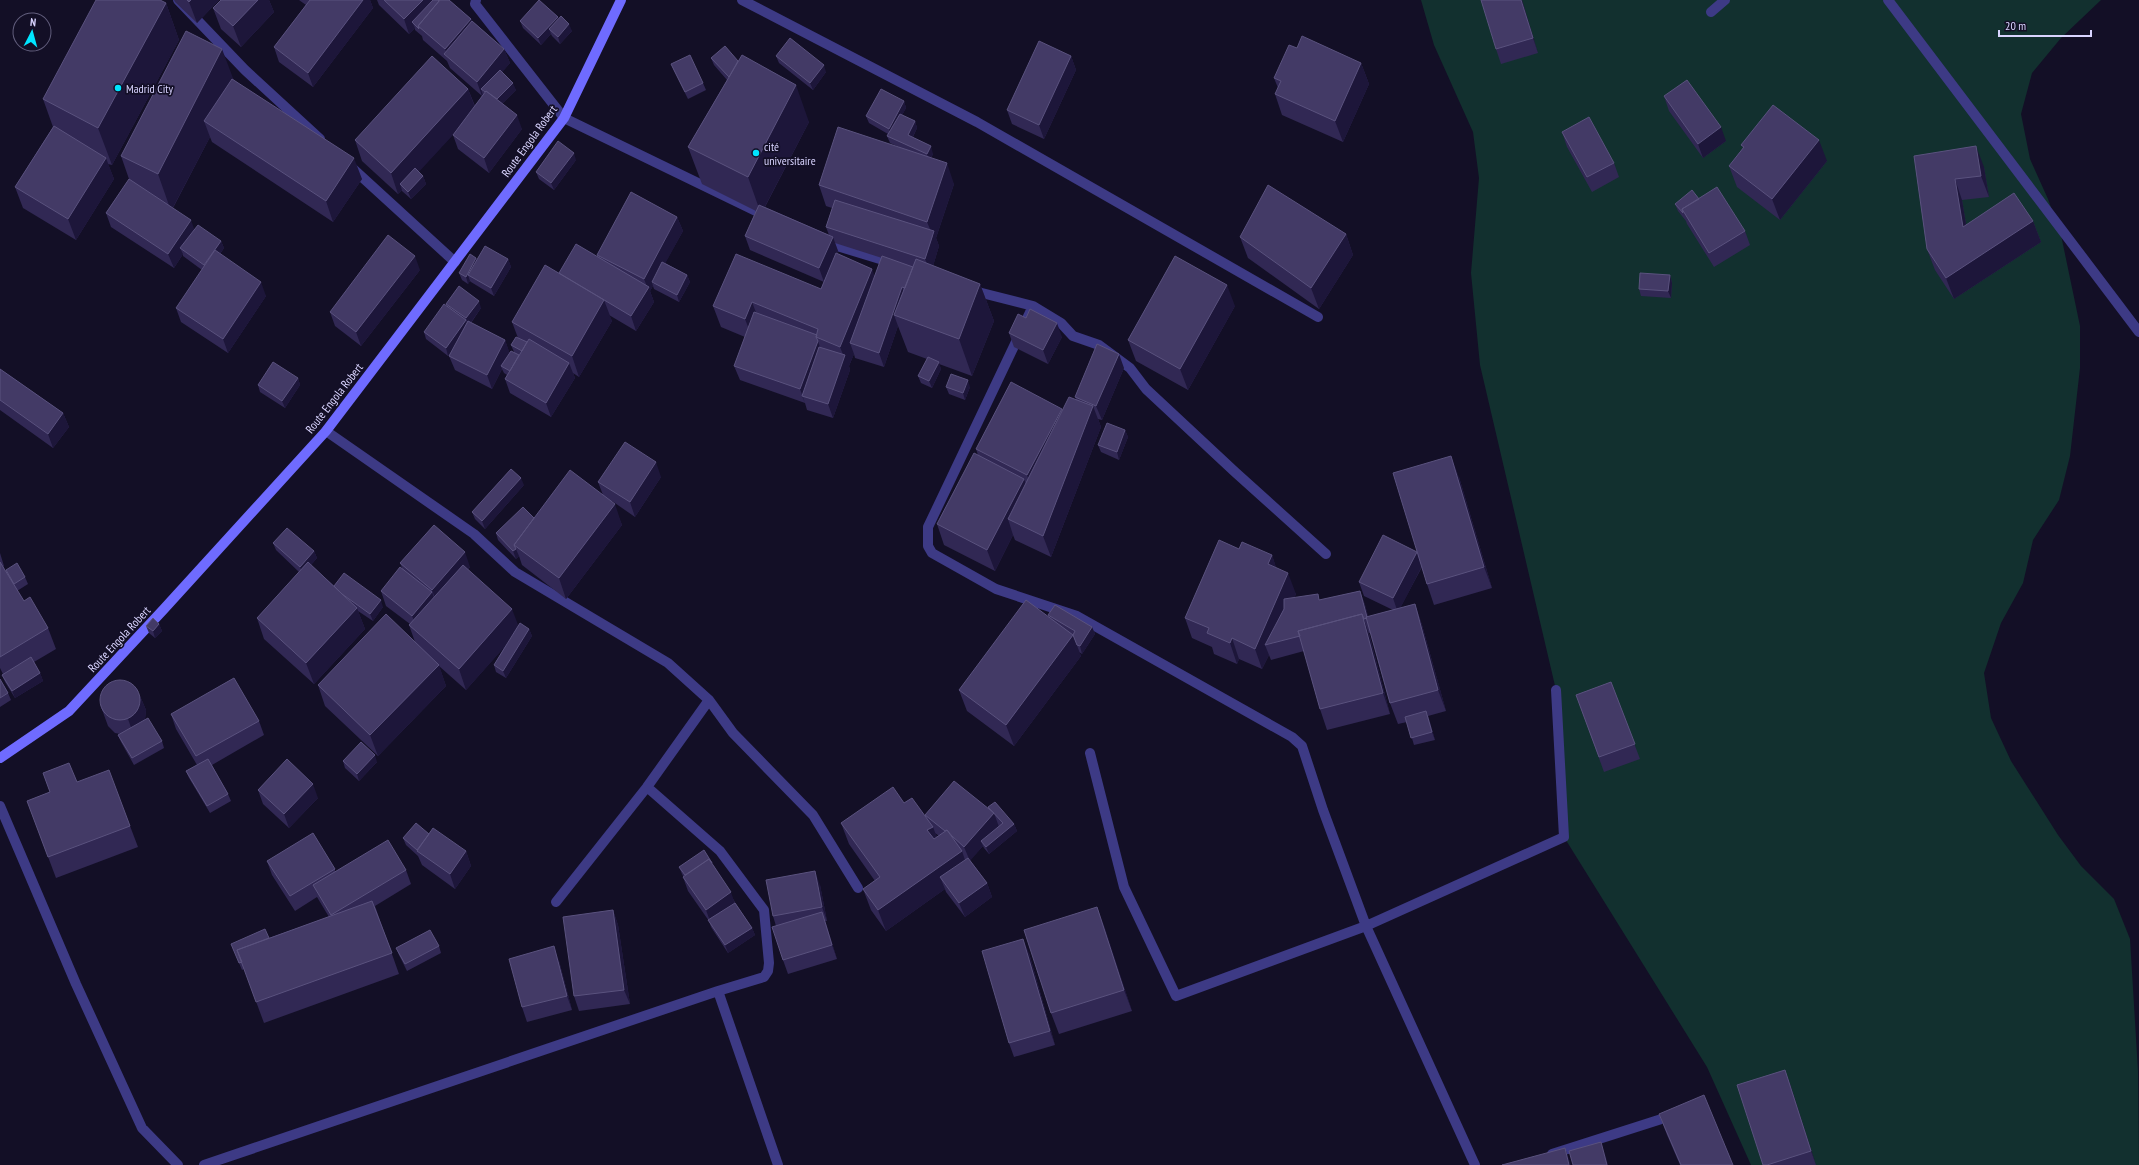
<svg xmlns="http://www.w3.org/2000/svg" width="2139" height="1165" font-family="'PT Sans Narrow',sans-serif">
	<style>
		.green { fill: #12302f }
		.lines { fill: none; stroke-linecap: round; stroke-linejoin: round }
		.street { stroke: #3d3a85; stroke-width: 10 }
		.secondary { stroke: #6f6bff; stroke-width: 10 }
		.wall { fill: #312854; fill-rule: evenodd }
		.shaded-wall { fill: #1d163a }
		.building { fill: #433a66; stroke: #5a527e }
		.poi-dot { fill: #00e5ff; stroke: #130f26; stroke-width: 1.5 }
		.labels { text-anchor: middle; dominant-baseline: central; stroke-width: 3.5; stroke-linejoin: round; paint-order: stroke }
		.poi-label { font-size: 12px; fill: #d9d4ff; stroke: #130f26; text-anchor: start }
		.street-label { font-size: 12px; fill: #d9d4ff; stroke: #130f26 }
	</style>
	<rect width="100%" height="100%" fill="#130f26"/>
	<path class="green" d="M1421,0H2101L2061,38L2032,73L2021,114L2030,159L2048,199L2061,235L2080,326V368L2070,456L2059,500L2033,540L2023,583L2001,623L1984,673L1991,718L2011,761L2058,835L2081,866L2114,899L2130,939L2138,1071L2139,1165H1751L1707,1067L1564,837L1556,690L1480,365L1471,273L1479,178L1473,132L1434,45Z"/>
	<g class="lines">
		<path class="street" d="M178,0L245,70L320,139
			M476,0L475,4L564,118L768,217
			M742,0L977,122L1318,317
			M1888,0L2139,332
			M1711,12L1725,0
			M350,166L455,262
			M824,242L893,263
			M970,290L1033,306L1061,323L1073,336L1099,345L1130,368L1146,389L1235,472L1326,554
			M1033,306L928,527V546L932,553L996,589L1077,616L1292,737L1302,746L1323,810L1366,926L1475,1165
			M326,431L474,534L515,572L668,663L709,700L733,733L813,815L858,888
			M1090,753L1124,887L1176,996L1366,926L1564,837L1556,690
			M0,806L76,984L142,1128L178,1165
			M556,902L647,787L709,700
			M718,991L778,1165
			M1552,1154L1674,1115
			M204,1165L718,991L764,977L768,971L769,963L764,910L720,851L647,787"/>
		<path class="secondary" d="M0,758L69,711L163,610L326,431L564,118L621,0"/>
	</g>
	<path class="wall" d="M174,0H219L197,23L175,2Z
		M221,0H269L274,12L241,47L221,29L213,8Z
		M299,0H370L373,8L313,87L279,62L274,47L306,5Z
		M377,0H449L471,19L472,21L504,49L510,63L502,72L516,90L502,104L522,129L489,173L458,149L453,135L456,131L418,172L423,176L426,184L411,199L402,191V190L398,194L362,161L355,140L468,89L475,106L482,96L450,68L447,61L423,40L422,36L415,30V28L409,34L379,5Z
		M1522,0L1538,53L1501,64L1496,49Z
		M166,3L179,40L112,165L108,164L114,179L76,240L23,208L15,187L53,127L43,99Z
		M558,19L572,31L560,44L552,36L551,34L541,45L523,28L520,21Z
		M1297,48L1361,63L1369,84L1343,142L1282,115L1275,94L1278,88L1274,78Z
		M776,56L826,72L813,90L779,63Z
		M1071,56L1076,70L1044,139L1012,124L1007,110Z
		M711,58L738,61L809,122L765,207L829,235L826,227L832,208L826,206L819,185L899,147L890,143L887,136L888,134L869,123L866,116L904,101L906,108L902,115L915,121L917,128L913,137L933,154L931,158L954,184L936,238L939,246L933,266L980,284L994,321L972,376L939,364L941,369L932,388L921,383L918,376L927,359L908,352L898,326L884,367L855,358L854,354L849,366L850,370L833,418L807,410L805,403L740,380L734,366L745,337L721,327L713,306L821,289L824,282L750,250L745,236L756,211L702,184L688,147L727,80L714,65ZM835,243L882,258L875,276L837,254L838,251Z
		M671,64L703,83L706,90L688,99L674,71Z
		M233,79L362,179L333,222L212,142L210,137L173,208L195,230L221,241L224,248L220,254L266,296L228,353L181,322L176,308L202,270L183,256V254L174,268L111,227L106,213L129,179L121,156Z
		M1664,96L1726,141L1703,158L1669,111Z
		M1562,132L1614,163L1619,177L1592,192L1567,147Z
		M1741,145L1827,161L1780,220L1737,187L1729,166L1743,148Z
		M1914,156L1984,167L1989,197L1962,200L1966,224L2033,221L2041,242L1954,299L1935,270L1927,249Z
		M576,160L554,190L539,179L536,172Z
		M1699,199L1745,231L1750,245L1714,267L1687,224L1686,221L1678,211L1675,204Z
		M677,217L683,231L665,263L687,275L690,282L679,302L654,289L653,286L650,291L654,302L636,331L609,315L612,321L579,377L573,373L575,378L551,417L510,393L505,379L507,375L504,373L502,369L492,389L455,370L449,356L452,350L448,356L426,339L424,332L447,306L446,304L481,308L471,323L505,340L509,352H514L511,345L518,338L512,322L559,274L598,257L597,255Z
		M1346,234L1353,255L1319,309L1248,258L1240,237Z
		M476,258L477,259H508L511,267L494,296L471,282L470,281L468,284L462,280L459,273Z
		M420,270L361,346L335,326L330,312Z
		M1670,275L1672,283L1671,298L1641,296L1639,289Z
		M1235,306L1188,390L1136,361L1128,340Z
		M1026,318L1062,337L1048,364L1014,347L1009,333Z
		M1124,368L1102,420L1098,419L1101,427L1051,557L1015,540L1013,535L995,571L944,545L937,524L978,455L976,449L1062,411L1076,399L1075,397Z
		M0,369L63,413L69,427L53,448L0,410Z
		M298,378L300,385L285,408L260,392L258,385Z
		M946,387H970L965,400L949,394Z
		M1125,430L1128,437L1119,460L1101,452L1098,445Z
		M661,477L635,517L612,501L622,525L566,599L522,565L519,556L516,559L498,540L496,533L534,518L603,495L598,482Z
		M1459,477L1492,588L1434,605L1427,584L1422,567L1400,608L1415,604L1422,625L1446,711L1428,716L1435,740L1414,745L1407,722L1398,724L1390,703L1371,633H1369L1390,714L1327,730L1320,709L1304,651L1271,660L1269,655L1262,669L1239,659L1237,664L1214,654L1212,647L1192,638L1185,618L1239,549L1272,555L1276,568L1296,594L1294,598L1320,600L1360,591L1365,605L1368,617L1393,610L1364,596L1359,582L1417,552Z
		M524,485L485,529L475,519L472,512Z
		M273,543L314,551L317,558L311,565L334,586L383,607L373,621L358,611L365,629L314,684L264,639L257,618L299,572L276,550Z
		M0,553L4,566L3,567L7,574L6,570L25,577L28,584L17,591L24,601L48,628L56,649L34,662L40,673L43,681L15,698L5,682L2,675L3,674L0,668Z
		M400,563L470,567L468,570L518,626L529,629L532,636L506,678L496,672L494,665L505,646L466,690L439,666L446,686L378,756L325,706L318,685L415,642L409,625L410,624L386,606L381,591L402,568Z
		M1048,615L1092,627L1095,634L1082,654L1079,652L1081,656L1014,746L967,711L959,690L1049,617Z
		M159,624L162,631L155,638L149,633L146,626Z
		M0,679L8,693L11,700L0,707Z
		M1611,682L1640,759L1604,772L1576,695Z
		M140,696L146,710L145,719L162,741L164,748L134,765L121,742L118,735L120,734L115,733L108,726L100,704Z
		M171,714L259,721L264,735L212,765L228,794L231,801L210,813L189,778L186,771L197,765L176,729Z
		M343,761L377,762L359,781L345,768Z
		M43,773L77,782L130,826L138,847L56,878L27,801L50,792Z
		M258,790L318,798L289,828L263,804Z
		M904,803L926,818L925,815L989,809L988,807L1014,824L1017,831L989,854L984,848L983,846L970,860L987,883L992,897L965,917L946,892L945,889L886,931L871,910L863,889L875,881L849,844L841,823ZM935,833L939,836L937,837Z
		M429,834L466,851L471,866L455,889L422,865L418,856L406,845L403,838Z
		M267,861L335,869V871L406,870L411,884L375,906L399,974L264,1023L244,969L242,970L231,944L269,938L329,917L317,897L295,911L272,875Z
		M714,866L736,904L752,928L755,935L728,953L711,927L709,921L688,891L683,877V876L682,874L679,867Z
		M820,885L827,921H825L837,959L788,974L783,960L776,926L773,916Z
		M1097,907L1132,1011L1059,1034L1051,1013Z
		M613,910L618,925L630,1004L579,1011L574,996Z
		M439,946L441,953L407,971L399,955L396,948Z
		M1029,953L1055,1045L1014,1057L1009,1043Z
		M559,961L572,1010L527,1022L522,1007Z
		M1785,1070L1790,1084L1816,1165H1763Z
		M1659,1114L1733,1165H1680L1667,1135Z"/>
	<path class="shaded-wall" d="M191,0H219L197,23L189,2Z
		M258,0H269L274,12L241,47L233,26Z
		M363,0H370L373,8L313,87L308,73Z
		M423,0H442L412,22L415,28L409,34L404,19Z
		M1521,0H1522L1538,53L1533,38Z
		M166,3L179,40L112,165L98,128Z
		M558,17L560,24L549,29L551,34L541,45L538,38Z
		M471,19L477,34L448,57L445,49Z
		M569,24L572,31L560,44L558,37Z
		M222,49L236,86L204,121L210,137L171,211L158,174Z
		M504,49L510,63L485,93L481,89L483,95L482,96L477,82Z
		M1071,56L1076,70L1044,139L1039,125Z
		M1361,63L1369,84L1343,142L1335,121Z
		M824,65L826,72L813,90L810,83Z
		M513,83L516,90L497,109L494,102Z
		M796,85L809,122L761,214L748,177Z
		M468,89L476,110L404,188L400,184L402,190L398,194L391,173Z
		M904,101L906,108L891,136L889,129Z
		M517,115L522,129L489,173L484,158Z
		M915,121L917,128L910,142L908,135Z
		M1721,127L1726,141L1703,158L1698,144Z
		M1819,140L1827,161L1780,220L1772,199Z
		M931,146L933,154L929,161L927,154Z
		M1976,146L1984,167L1989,197L1981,176Z
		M574,153L576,160L554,190L551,183Z
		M106,158L114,179L76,240L68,219Z
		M354,158L362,179L333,222L326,201Z
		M947,163L954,184L936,238L939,246L931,273L925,259L933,236L927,222Z
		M423,176L426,184L411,199L408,192Z
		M1955,179L1962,200L1970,248L1963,227Z
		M677,217L683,231L654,284L652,282L653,286L650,291L654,302L636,331L631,316L648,289L644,279Z
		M191,220L196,234L180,248L183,254L174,268L168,254Z
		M2033,221L2041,242L1954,299L1946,278Z
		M1346,234L1353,255L1319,309L1311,288Z
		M833,237L838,251L824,282L819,268Z
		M221,241L224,248L206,273L204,265Z
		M415,256L420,270L361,346L356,332Z
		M476,258L479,265L468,275L470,281L468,284L466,277Z
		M508,259L511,267L494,296L491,288Z
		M872,269L880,290L850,343L854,354L849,366L850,370L833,418L828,404L844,357L840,347Z
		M687,275L690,282L679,302L677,295Z
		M1670,275L1672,283L1671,298L1668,291Z
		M261,282L266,296L228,353L223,339Z
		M980,284L994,321L972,376L959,339Z
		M1227,285L1235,306L1188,390L1180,369Z
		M902,287L907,302L894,315L898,326L884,367L879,353Z
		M604,300L612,321L579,377L572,356Z
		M479,301L481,308L469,325L466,318Z
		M752,302L760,323L753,340L745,319Z
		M466,320L469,327L448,356L446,348Z
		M1057,323L1062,337L1048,364L1043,350Z
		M505,340L510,354L501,366L502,369L492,389L487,375Z
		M818,341L823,356L802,396L805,403L800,389Z
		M1119,354L1124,368L1102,420L1096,406Z
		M939,362L941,369L932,388L929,381Z
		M569,363L575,378L551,417L546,403Z
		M298,378L300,385L285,408L282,401Z
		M968,380L970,387L965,400L963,393Z
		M1093,406L1101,427L1051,557L1043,536Z
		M1062,409L1070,430L1034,496L1027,475Z
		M63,413L69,427L53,448L48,434Z
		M1125,430L1128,437L1119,460L1117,452Z
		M1451,456L1459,477L1492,588L1484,567Z
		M656,462L661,477L635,517L630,502Z
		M521,478L524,485L485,529L482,521Z
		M1024,479L1032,500L1008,519L1013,535L995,571L987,550Z
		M615,504L622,525L566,599L559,578Z
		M516,549L519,556L516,559L513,551Z
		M314,551L317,558L303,574L300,567Z
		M465,552L470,567L437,604L432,590Z
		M1417,552L1422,566L1398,613L1393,598Z
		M1272,555L1279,576L1268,564Z
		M1288,573L1296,594L1274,643L1265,645L1269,655L1262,669L1255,649Z
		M1360,591L1365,605L1373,632L1367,618Z
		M432,592L437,606L418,630L412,616Z
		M381,600L383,607L373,621L370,614Z
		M1415,604L1422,625L1446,711L1438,690Z
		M357,608L365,629L314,684L306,663Z
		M512,609L520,630L466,690L459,669Z
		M1362,614L1369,634L1390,714L1383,693Z
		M159,624L162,631L155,638L153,631Z
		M1092,627L1095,634L1082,654L1080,646Z
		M529,629L532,636L506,678L503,671Z
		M1073,635L1081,656L1014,746L1006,725Z
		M1232,638L1239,659L1237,664L1230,643Z
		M439,665L446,686L378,756L370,735Z
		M40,673L43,681L15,698L12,691Z
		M140,696L146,710L145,720L133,733L128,719Z
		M1426,711L1429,718L1435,740L1432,732Z
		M375,755L377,762L359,781L357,774Z
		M313,784L318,798L289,828L284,814Z
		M994,813L999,827L981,841L983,846L970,861L964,847Z
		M1014,824L1017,831L989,854L986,847Z
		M933,827L941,848L935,851L927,830Z
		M466,851L471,866L455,889L450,874Z
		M962,851L969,872L940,877L945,889L886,931L878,910Z
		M815,871L820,885L827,921L822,907Z
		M987,883L992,897L965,917L959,903Z
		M731,892L736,907L711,924L706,910Z
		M1097,907L1105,928L1132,1011L1124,990Z
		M613,910L618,925L630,1004L624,990Z
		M822,912L827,926L837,959L832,945Z
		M752,928L755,935L728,953L725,945Z
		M1023,939L1029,953L1055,1045L1050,1031Z
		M554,946L559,961L572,1010L567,996Z
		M1785,1070L1790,1084L1816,1165L1811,1151Z
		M1601,1142L1606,1157L1608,1165H1607Z
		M1565,1148L1571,1165H1569Z"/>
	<path class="building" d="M96,0H160L166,3L98,128L43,99Z
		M187,0H191L189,2Z
		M221,0H258L233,26L213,8Z
		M310,0H363L308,73L274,47Z
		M384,0H423L404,19Z
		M433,0H438L439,1L418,26L419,29L412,22Z
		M440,0H449L471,19L445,49L418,26Z
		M539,0L558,17L538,38L520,21Z
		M1481,0H1521L1533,38L1496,49Z
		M561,16L569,24L558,37L549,29Z
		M472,21L504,49L477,82L444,54Z
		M186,31L222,49L158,174L121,156Z
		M1302,36L1361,63L1335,121L1275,94L1281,81L1274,78L1289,45L1297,48Z
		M790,38L824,65L810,83L776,56Z
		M1039,41L1071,56L1039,125L1007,110Z
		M725,46L738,61L729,77L711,58Z
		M690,55L703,83L685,92L671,64Z
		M742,55L796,85L748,177L688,147Z
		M432,56L468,89L391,173L355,140Z
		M500,70L513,83L497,99L486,91L485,92L481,89Z
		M232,79L354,158L326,201L204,121Z
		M1687,80L1721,127L1698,144L1664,96Z
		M881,89L904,101L889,129L866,116Z
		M486,91L517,115L484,158L453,135Z
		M1773,105L1819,140L1772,199L1729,166L1744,147L1741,145Z
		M900,114L915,121L908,135L931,146L927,154L887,136Z
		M1589,117L1614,163L1587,177L1562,132Z
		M54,126L106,158L68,219L15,187Z
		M838,127L947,163L927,222L819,185Z
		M558,141L574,153L551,183L536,172Z
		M1976,146L1981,176L1955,179L1963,227L2014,193L2033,221L1946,278L1927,249L1914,156Z
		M415,168L423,176L408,192L400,184Z
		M129,179L191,220L168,254L106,213Z
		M1268,185L1346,234L1311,288L1240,237Z
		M1717,187L1745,231L1709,253L1682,209Z
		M1692,190L1699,199L1682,209L1683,213L1675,204Z
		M631,192L677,217L644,279L597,255Z
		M835,200L934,231L925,259L826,227Z
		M759,205L833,237L819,268L745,236Z
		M198,225L221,241L204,265L180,248Z
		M388,235L415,256L356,332L330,312Z
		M576,244L649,287L631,316L559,273Z
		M485,246L508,259L491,288L468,275Z
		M215,250L261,282L223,339L176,308Z
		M836,253L872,269L840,347L816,337L818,329L752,302L745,319L713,306L736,254L821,289Z
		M470,254L476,258L466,277L459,273Z
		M882,256L913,267L905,288L902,287L879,353L850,343Z
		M1175,256L1227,285L1180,369L1128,340Z
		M916,259L980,284L959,339L894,315Z
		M662,262L687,275L677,295L652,282Z
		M545,265L604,300L572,356L512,322Z
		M1640,273L1670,275L1668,291L1639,289Z
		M459,286L479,301L466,318L446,304Z
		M444,304L466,320L446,348L424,332Z
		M1030,309L1057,323L1043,350L1009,333L1018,314L1026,318Z
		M754,312L817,335L816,337L818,341L800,389L734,366Z
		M468,321L505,340L487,375L449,356Z
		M516,337L527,342L522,351L511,345Z
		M529,339L569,363L546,403L505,379Z
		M1097,344L1119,354L1096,406L1075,397Z
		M819,347L845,355L828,404L802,396Z
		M511,351L519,355L510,371L501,366Z
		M928,357L939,362L929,381L918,376Z
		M273,362L298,378L282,401L258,385Z
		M0,369L63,413L48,434L0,400Z
		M951,374L968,380L963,393L946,387Z
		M1011,382L1062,409L1027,475L976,449Z
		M1069,397L1093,406L1043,536L1008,519Z
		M1107,423L1125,430L1117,452L1098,445Z
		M625,442L656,462L630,502L598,482Z
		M974,453L1024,479L987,550L937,524Z
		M1451,456L1484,567L1427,584L1393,473Z
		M511,469L521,478L482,521L472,512Z
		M570,470L615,504L559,578L514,545Z
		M523,507L534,518L514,545L516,549L513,551L496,533Z
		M434,525L465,552L432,590L400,563Z
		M287,528L314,551L300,567L273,543Z
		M1383,535L1417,552L1393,598L1359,582Z
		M1219,540L1239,549L1242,542L1272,555L1268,564L1288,573L1255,649L1232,638L1230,643L1207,633L1209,628L1185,618Z
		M0,562L24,601L30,597L48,628L0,657Z
		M308,562L357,608L306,663L257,618Z
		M17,563L25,577L14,584L6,570Z
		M463,565L512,609L459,669L409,625Z
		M400,567L432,592L412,616L381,591Z
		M344,573L381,600L370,614L342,594L334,586Z
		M1360,591L1367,617H1366L1367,618L1364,619L1362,614L1298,631L1300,636L1265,645L1284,609V599L1318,594L1319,600Z
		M1026,600L1073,635L1006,725L959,690Z
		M1415,604L1438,690L1390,703L1366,617Z
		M1055,605L1092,627L1080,646L1077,645L1073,635L1075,631L1048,615Z
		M386,614L439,665L370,735L318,685Z
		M1362,614L1383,693L1320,709L1298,631Z
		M153,618L159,624L153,631L146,626Z
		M520,623L529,629L503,671L494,665Z
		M31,657L40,673L12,691L2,675Z
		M234,678L259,721L196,756L171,714Z
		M0,679L8,693L0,698Z
		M100 700a20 20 0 1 1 40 0a20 20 0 1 1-40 0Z
		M1611,682L1635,744L1599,757L1576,695Z
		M1426,711L1432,732L1411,738L1405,717Z
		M148,718L162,741L132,758L118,735Z
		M361,742L375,755L357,774L343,761Z
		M208,759L228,794L207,806L186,771Z
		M287,759L313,784L284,814L258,790Z
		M69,763L77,782L109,770L130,826L48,857L27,801L50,792L43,773Z
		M954,781L994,813L964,847L952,836L947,830L945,831L925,815Z
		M893,787L904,803L912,798L933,827L927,830L934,839L947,830L962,851L878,910L863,889L880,877L841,823Z
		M995,802L1014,824L986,847L981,841L1003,823L988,807Z
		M416,823L429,834L417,850L403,838Z
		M433,828L466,851L450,874L417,851Z
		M313,833L335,869L290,896L267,861Z
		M388,840L406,870L331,915L313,885Z
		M704,850L712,863L709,859L685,875L679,867Z
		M968,858L987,883L959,903L940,877Z
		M709,859L731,892L706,910L683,877Z
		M815,871L822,907L773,916L766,880Z
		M372,901L392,953L256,1002L237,950Z
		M735,903L752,928L725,945L708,920Z
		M1097,907L1124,990L1051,1013L1024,930Z
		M613,910L624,990L574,996L563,917Z
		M822,912L832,945L783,960L772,927Z
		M265,929L269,938L237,950L242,962L239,963L231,944Z
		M430,930L439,946L405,964L396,948Z
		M1023,939L1050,1031L1009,1043L982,951Z
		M554,946L567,996L522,1007L509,959Z
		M1785,1070L1811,1151L1767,1165H1763L1737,1085Z
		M1704,1095L1733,1165H1681L1659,1114Z
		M1601,1142L1607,1165H1573L1569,1151Z
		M1565,1148L1569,1165H1502Z"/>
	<g class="poi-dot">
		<circle cx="118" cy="88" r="4"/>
		<circle cx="756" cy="153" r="4"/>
	</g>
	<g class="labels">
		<g class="poi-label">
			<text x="126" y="88">Madrid City</text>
			<text x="764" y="146">cité<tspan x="764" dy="14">universitaire</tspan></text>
		</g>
		<g class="street-label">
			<text transform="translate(529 141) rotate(-54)">Route Engola Robert</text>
			<text transform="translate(334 398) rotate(-52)">Route Engola Robert</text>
			<text transform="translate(119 639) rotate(-47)">Route Engola Robert</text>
		</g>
	</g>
	<g transform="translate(32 32) rotate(6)"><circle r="19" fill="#130f26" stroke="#625e7d"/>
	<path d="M0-3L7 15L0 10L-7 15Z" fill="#00e5ff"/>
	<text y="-6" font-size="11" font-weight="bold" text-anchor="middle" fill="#d9d4ff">N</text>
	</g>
	<path d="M1999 30v6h92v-6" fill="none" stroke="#d9d4ff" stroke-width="2"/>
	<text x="2005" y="30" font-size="12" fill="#d9d4ff" stroke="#130f26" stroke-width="3" paint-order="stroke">20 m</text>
</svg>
